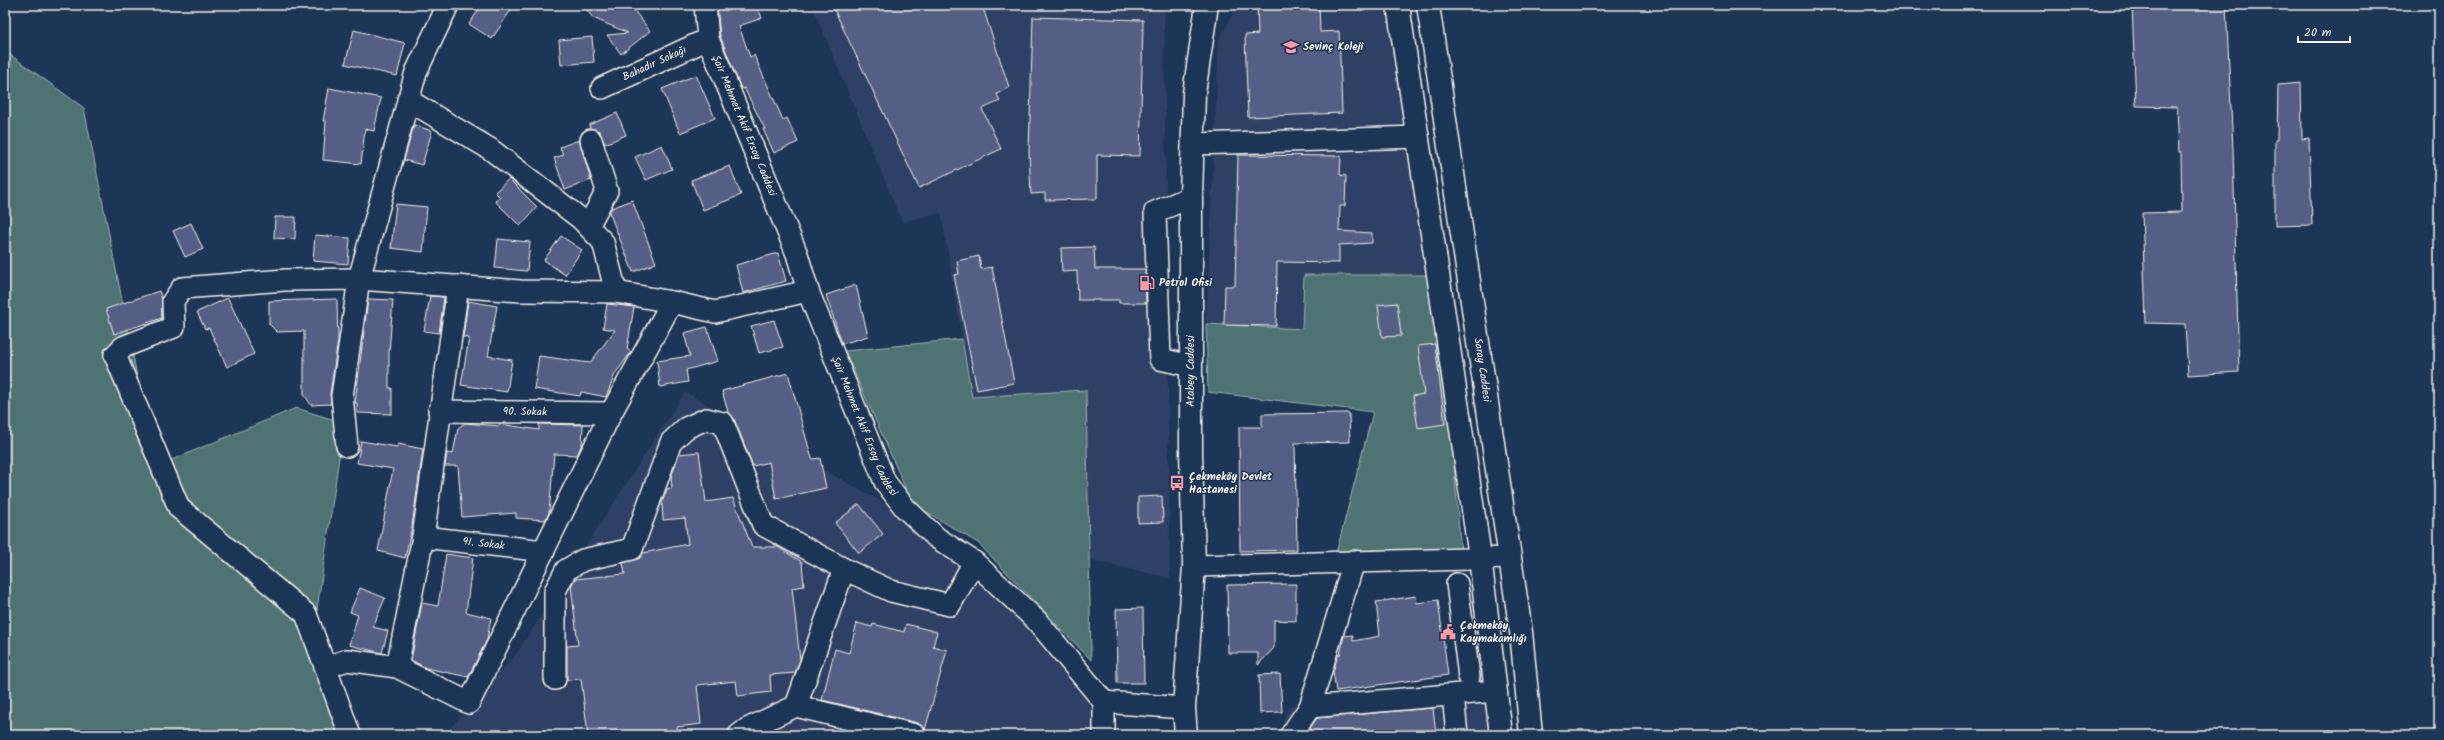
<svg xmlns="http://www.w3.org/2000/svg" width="2444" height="740" font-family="Kalam,sans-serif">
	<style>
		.built { fill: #2e4165 }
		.green { fill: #507373; stroke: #a2b2ae }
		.building { fill: #545e85; stroke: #f4f1e8 }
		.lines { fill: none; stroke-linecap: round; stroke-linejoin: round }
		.minor-casing { stroke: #f4f1e8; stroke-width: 24 }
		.major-casing { stroke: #f4f1e8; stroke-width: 25 }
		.minor { stroke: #1d3557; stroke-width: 21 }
		.major { stroke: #1d3557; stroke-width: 22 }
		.labels { text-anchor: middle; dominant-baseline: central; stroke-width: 3; stroke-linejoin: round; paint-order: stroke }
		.poi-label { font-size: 11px; font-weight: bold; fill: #f4f1e8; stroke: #1d3557; text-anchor: start }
		.street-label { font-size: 11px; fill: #f4f1e8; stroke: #1d3557 }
	</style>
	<rect width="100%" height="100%" fill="#1d3557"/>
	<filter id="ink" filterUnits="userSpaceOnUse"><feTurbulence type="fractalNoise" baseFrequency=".025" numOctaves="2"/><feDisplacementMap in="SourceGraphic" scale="8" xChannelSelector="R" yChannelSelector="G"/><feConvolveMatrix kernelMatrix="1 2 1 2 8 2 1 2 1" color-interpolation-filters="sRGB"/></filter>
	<g filter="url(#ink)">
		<path class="built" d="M812,5H1164L1170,578L1090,560L1086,390L972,397L941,213L902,222Z
			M1238,5H1384L1439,275H1304L1302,329L1206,324L1219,39Z
			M685,392L882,502L1003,599L1092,708V735H444L517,653Z
			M1487,686L1491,735H1284V719L1289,706Z"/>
		<path class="green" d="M5,51L84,108L155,467L296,408L344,423L310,658L348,735H5Z
			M1304,275H1439L1461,554L1333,565L1373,412L1208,392L1206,324L1302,329Z
			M962,339L972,397L1086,390L1091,660L978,543L912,503L845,351Z
			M2439,433V520L2433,478Z"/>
		<path class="building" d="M482,5H514L492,39L469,24Z
			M583,5H630L650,31L621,54L607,35L628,33L593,18Z
			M717,5H757L762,18L739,26L750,57L754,55L783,120L787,118L798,142L774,153L763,129H765L744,88L741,89L720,36Z
			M832,5H982L1009,87L997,94L1000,101L982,109L1001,149L919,188Z
			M1257,5H1319L1320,32L1339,31L1342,113L1248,117L1245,35L1258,34Z
			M2132,5H2226L2233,149L2239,372L2188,375L2185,324L2146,323L2142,213L2182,212L2181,152H2179L2177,107L2136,106Z
			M1033,17L1143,20L1140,156L1097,155V199L1045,200V193L1031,194L1029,152Z
			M354,30L405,43L397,76L345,64Z
			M592,37L594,62L561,65L559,40Z
			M696,75L715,118L680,133L662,89Z
			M2301,83L2302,139L2309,138L2312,225L2275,226V140H2277L2278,85Z
			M329,88L381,98L374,131L365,129L361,164L323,160L326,121H323Z
			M617,113L626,135L605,144L599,131L590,128L589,125Z
			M414,125L432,131L422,165L404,160Z
			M579,140L591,180L565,190L554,158L563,155L560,147Z
			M662,145L672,169L646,180L635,157Z
			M1238,155L1341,156L1340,175L1346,176L1345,206H1340L1339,231L1372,233V243L1339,245V263L1277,262L1276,326L1224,325L1225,286H1235Z
			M730,166L741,195L703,210L691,180Z
			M509,179L537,207L520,226L495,201L500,197L495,192Z
			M632,200L656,263L633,272L609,212L612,208Z
			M396,204L427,207L423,252L391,248Z
			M275,217H296L295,239L274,238Z
			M191,223L203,249L185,257L173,231Z
			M315,235L350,238L348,264L313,261Z
			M561,236L582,250L565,275L544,260Z
			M498,239L530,242L527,271L495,268Z
			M1094,247L1095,269H1145L1146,303H1119V300H1078L1077,271L1062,272L1061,248Z
			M778,253L786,281L743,293L736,265Z
			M979,256L981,269L992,267L1014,383L977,390L954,275L959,274L957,261Z
			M856,285L868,336L842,344L826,295Z
			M159,291L162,299V318L114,334L106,309Z
			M430,296L444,297L439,333L424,331Z
			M228,298L254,354L227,367L209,328L205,329L197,312Z
			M337,299L338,340L330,394L331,404L311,405L304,394V331L277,332L269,324V301Z
			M368,299L393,300L389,353V388H392V414L357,413V403H355Z
			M468,301L497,306L488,356L512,360L507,392L461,385L469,338L463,337Z
			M1397,303L1401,336L1382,337L1378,305Z
			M607,304L634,307L627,349L631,352L615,374L606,397L581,392L580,396L534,389L539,356L590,363L615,330L603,328Z
			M774,320L783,347L759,353L751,326Z
			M707,327L718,361L686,370L688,382L660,387L657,361L690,356L684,333Z
			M1435,344L1445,424L1418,428L1413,396L1424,394L1418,346Z
			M788,373L812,459L820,458L826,488L776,499L769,462L753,466L734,419L728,412L722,391Z
			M1349,413L1350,442L1295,443L1297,550L1240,551L1239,427H1262V414Z
			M465,423L499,426L500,424L539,430V424L583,425L582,444L577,455L554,454L549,513L545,520L516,518V513L462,517L458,466H445L447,453L453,454L458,428Z
			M361,441L397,447L398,444L423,449L412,526L405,558L378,551L393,469L357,463Z
			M699,452L706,502L733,498L752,547H778L802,562L804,586L792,588L800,660L795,673L770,675L771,692L738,696L736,681L697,685L701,724L677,727L678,735H588L581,679L567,680V646L578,645L571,586L575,579L625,574L623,563L640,558L643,553L688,544L685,518L663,520L662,503L667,489L672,488L671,477L679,454Z
			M1162,496L1163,522L1138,523V497Z
			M859,504L883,534L859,553L835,523Z
			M446,554L473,558L466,612L491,618L487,640L468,677L426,668L411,660L422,603L438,606Z
			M1296,584V621L1274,620V648L1258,665V653H1228L1227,585Z
			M360,588L385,598L373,627L388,631L382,653L349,645L358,615L350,612Z
			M1416,596L1417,603L1438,600L1448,675L1336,691L1333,671L1338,655H1340L1344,636L1353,635V641L1380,636L1376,602Z
			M1143,608L1144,683H1117L1116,609Z
			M857,623L872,627L873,624L904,632L906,624L937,632L933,646L947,650L925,730L918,723L822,700L835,649L849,653Z
			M1280,674L1282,712L1260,713L1259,675Z
			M1433,708L1436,735H1311L1310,728L1317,718Z"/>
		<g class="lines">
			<defs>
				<g id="minor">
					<path d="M448,5L416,72L359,279L520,291L616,292L672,302"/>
					<path id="s1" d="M705,5L708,39L797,254L808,291L885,482L905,508L937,538L974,562L1037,621L1104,702L1184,708"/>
					<path id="s2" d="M602,88L708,39"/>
					<path d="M408,100L490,149L581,219L603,242L616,292"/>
					<path d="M1194,144L1418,137"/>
					<path d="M1191,197L1155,212L1160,359L1191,366"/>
					<path d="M588,226L607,191L591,140"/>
					<path id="s3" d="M439,411L611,413"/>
					<path d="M347,446L342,396L359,279L285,280L182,288L173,301L174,327L123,347L115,355L179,508L306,614L350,735"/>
					<path id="s4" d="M423,537L544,551"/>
					<path d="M1194,566L1510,558"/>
					<path d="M1457,584L1469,677"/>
					<path d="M327,667L347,660L397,667L469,703L611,413L672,302L715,312L808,291"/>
					<path d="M397,667L423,537L458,286"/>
					<path d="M555,679V591L566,570L583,560L632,549L671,442L686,428L706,419L723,423L763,525L844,569L891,591L950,605L974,562"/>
					<path d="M1453,695L1457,735"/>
					<path d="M1104,702V735"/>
					<path d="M796,706L915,735"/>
					<path d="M1310,707L1496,691"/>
					<path d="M739,735L747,729L796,706L844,569"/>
					<path d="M1291,735L1310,707L1354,561"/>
				</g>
				<g id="major">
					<path d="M1398,5L1480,557L1501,735"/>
					<path id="s5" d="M1428,5L1521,632L1531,735"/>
					<path d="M1186,735L1184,708L1194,566L1191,451V197L1194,93L1207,5"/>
				</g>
			</defs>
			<use href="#minor" class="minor-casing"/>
			<use href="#major" class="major-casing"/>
			<use href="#minor" class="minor"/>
			<use href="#major" class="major"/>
		</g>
	</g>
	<defs>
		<symbol id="university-bare" viewBox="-9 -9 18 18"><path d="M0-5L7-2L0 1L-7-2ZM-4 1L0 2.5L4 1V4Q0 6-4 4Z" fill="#ff9aa2" stroke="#1d3557" stroke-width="2.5" paint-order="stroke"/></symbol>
		<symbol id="fuel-bare" viewBox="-9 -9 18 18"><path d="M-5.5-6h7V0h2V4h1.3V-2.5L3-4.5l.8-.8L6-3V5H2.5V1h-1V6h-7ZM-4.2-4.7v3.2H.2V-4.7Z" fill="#ff9aa2" stroke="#1d3557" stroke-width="2.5" paint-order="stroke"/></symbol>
		<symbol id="bus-bare" viewBox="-9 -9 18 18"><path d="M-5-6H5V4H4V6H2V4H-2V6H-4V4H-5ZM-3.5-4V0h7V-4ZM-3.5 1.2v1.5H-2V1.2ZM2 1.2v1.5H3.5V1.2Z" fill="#ff9aa2" stroke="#1d3557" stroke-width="2.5" paint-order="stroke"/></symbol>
		<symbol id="civic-bare" viewBox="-9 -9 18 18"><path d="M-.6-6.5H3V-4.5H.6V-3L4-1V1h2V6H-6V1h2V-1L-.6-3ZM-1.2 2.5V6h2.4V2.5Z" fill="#ff9aa2" stroke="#1d3557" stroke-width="2.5" paint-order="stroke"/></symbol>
	</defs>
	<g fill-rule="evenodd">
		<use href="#university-bare" x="1280" y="36" width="22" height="22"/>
		<use href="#fuel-bare" x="1136" y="272" width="22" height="22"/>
		<use href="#bus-bare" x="1166" y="472" width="22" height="22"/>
		<use href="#civic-bare" x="1437" y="621" width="22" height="22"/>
	</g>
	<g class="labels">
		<g class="poi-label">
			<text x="1303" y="47">Sevinç Koleji</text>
			<text x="1159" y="283">Petrol Ofisi</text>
			<text x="1189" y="477">Çekmeköy Devlet<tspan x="1189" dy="13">Hastanesi</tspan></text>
			<text x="1460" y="626">Çekmeköy<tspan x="1460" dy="13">Kaymakamlığı</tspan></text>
		</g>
		<g class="street-label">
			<text stroke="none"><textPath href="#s2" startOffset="58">Bahadır Sokağı</textPath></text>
			<text stroke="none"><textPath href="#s1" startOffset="128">Şair Mehmet Akif Ersoy Caddesi</textPath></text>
			<text stroke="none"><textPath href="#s5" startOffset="369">Saray Caddesi</textPath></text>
			<text transform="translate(1191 371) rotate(-90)">Atabey Caddesi</text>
			<text stroke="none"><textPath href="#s3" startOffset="86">90. Sokak</textPath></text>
			<text stroke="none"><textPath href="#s1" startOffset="452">Şair Mehmet Akif Ersoy Caddesi</textPath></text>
			<text stroke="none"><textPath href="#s4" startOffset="61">91. Sokak</textPath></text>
		</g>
	</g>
	<rect width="2444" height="740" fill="none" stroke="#1d3557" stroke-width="20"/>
	<rect x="10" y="10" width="2424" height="720" fill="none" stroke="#f4f1e8" stroke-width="1.5" filter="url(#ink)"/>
	<path d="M2298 36v6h52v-6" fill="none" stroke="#f4f1e8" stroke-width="2"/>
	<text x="2304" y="36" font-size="12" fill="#f4f1e8" stroke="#1d3557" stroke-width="3" paint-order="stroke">20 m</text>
</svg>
